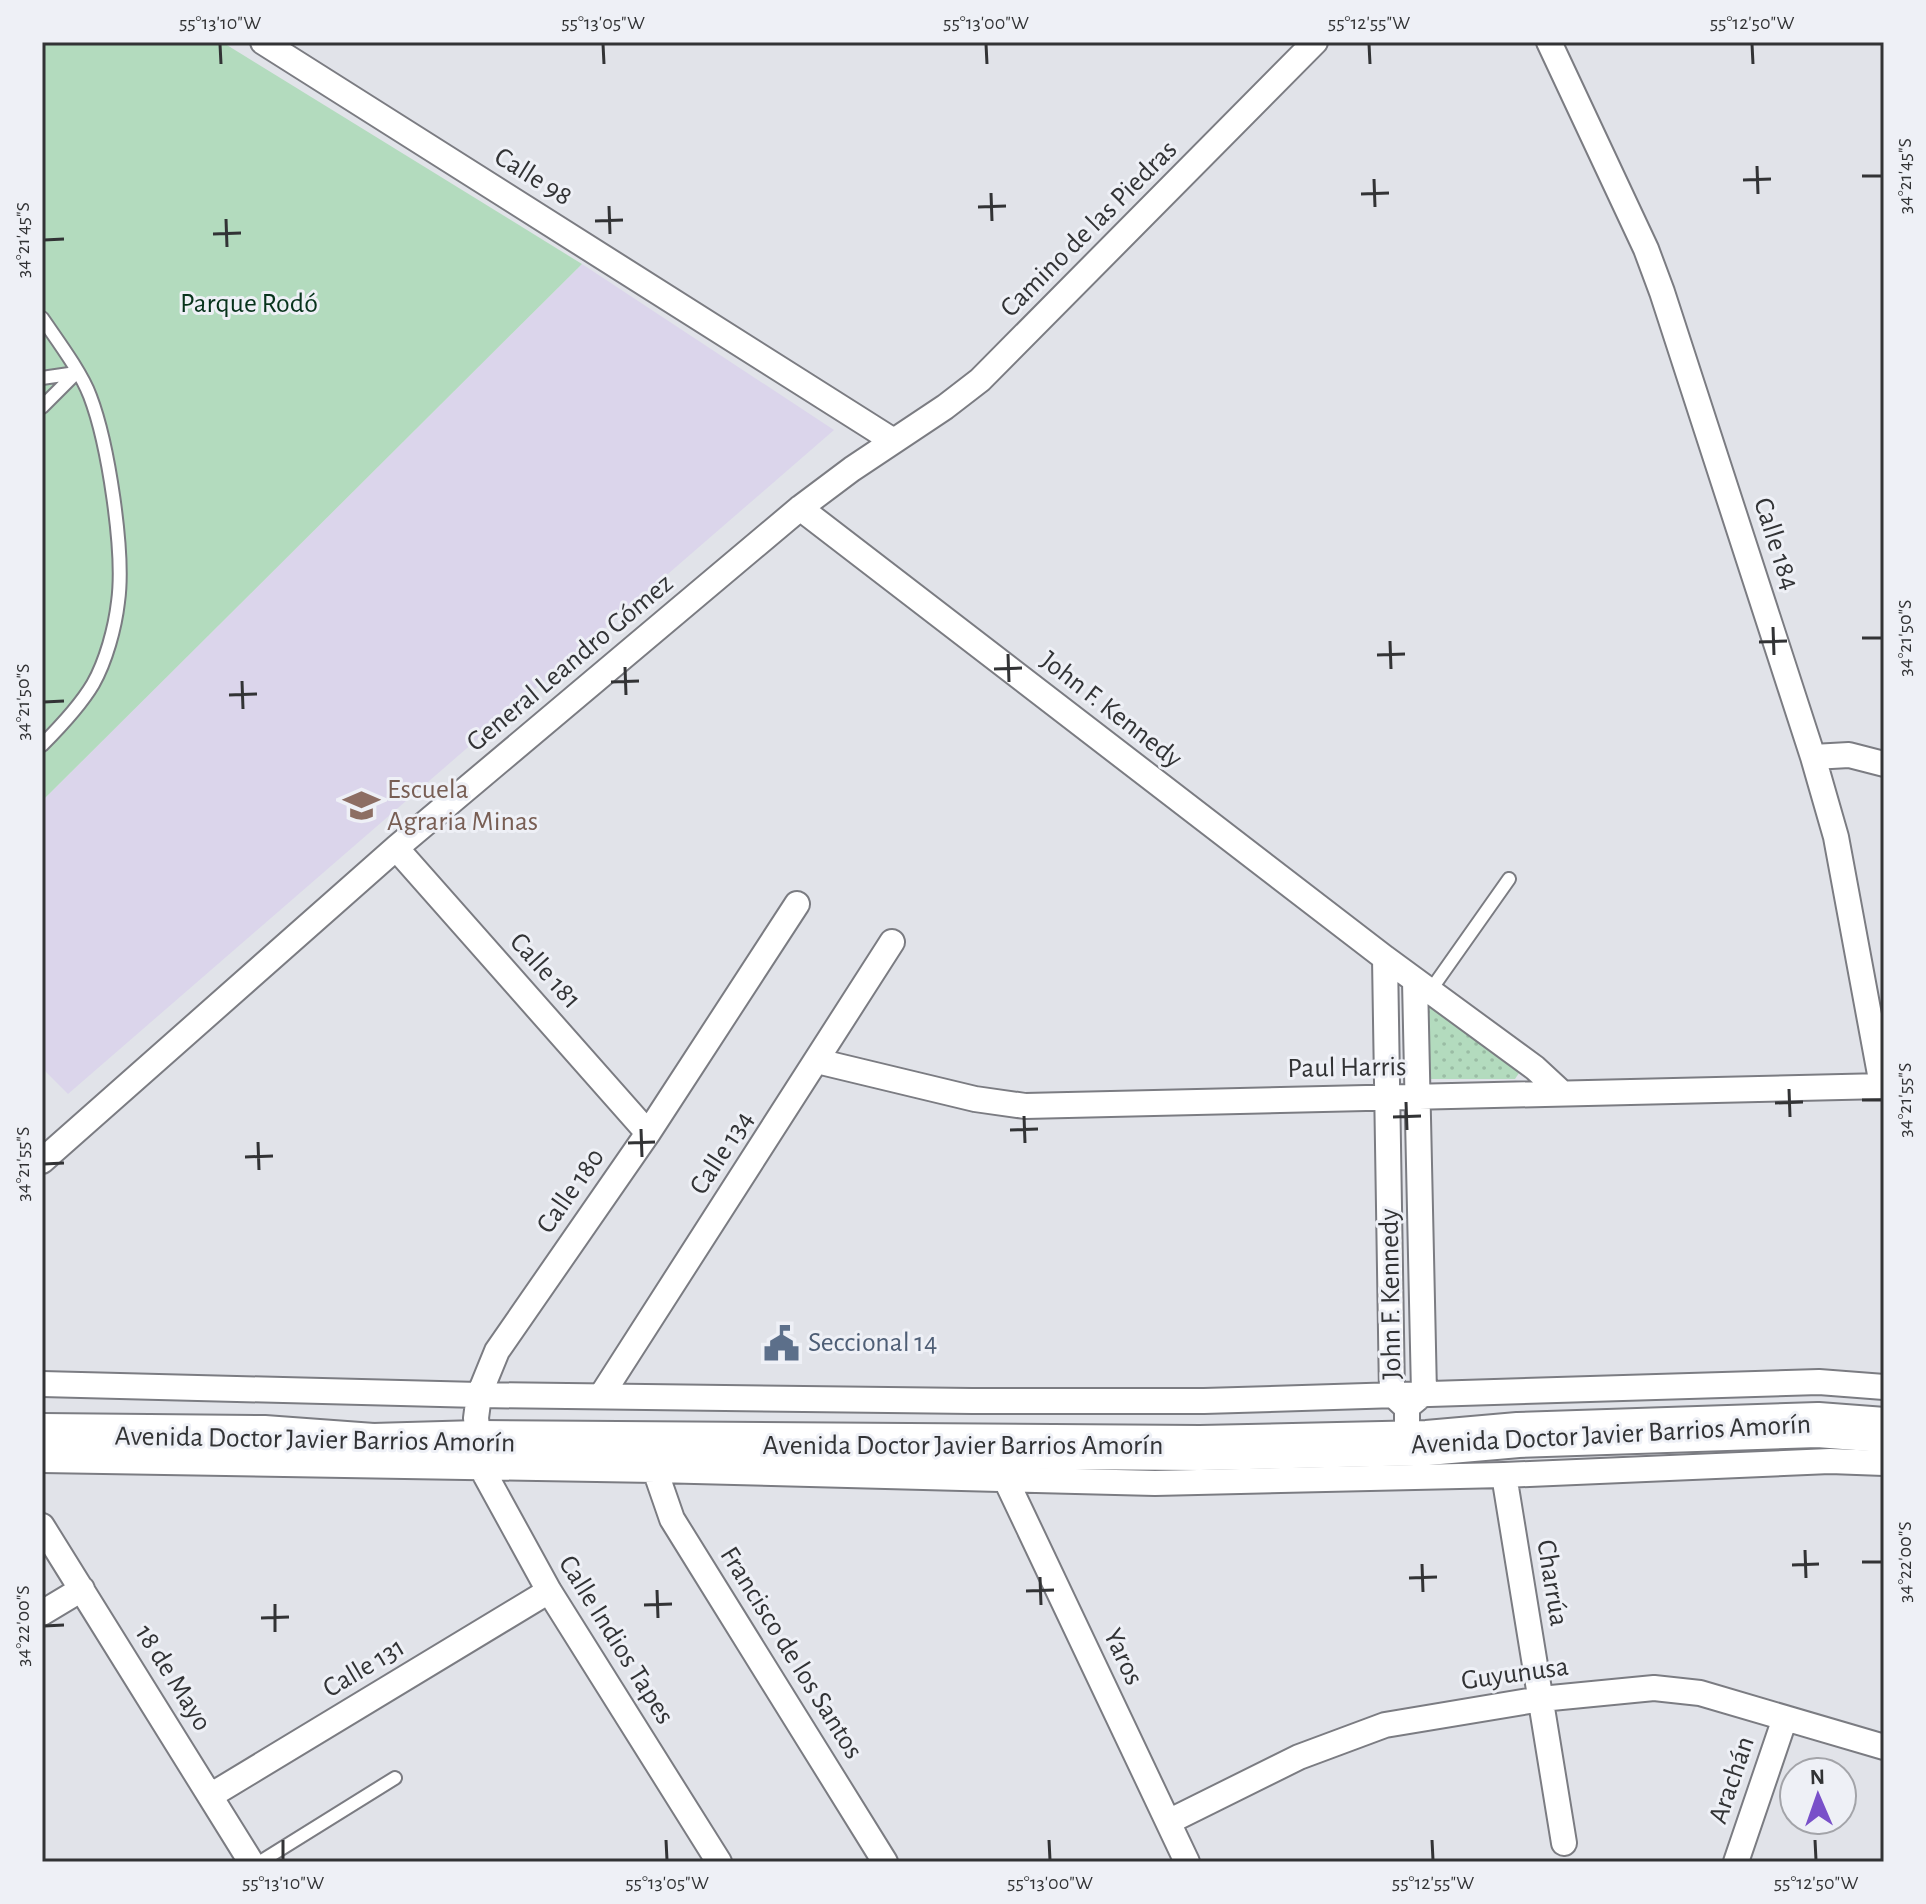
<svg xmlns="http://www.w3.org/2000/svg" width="1926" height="1904" font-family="'Alegreya Sans',sans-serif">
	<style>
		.education { fill: #dbd5eb }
		.grass { fill: url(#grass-dots) }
		.park { fill: #b3dbbe }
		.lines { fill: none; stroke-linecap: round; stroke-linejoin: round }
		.lane-casing { stroke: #7b7c82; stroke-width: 16 }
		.street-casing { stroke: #7b7c82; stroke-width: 28 }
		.highway-casing { stroke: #7b7c82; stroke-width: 48 }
		.lane { stroke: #fff; stroke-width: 12 }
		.street { stroke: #fff; stroke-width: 24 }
		.highway { stroke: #fff; stroke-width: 44 }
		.ticks { fill: none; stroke: #323335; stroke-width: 3 }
		.labels { text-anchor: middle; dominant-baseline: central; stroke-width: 6; stroke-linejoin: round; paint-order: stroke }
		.street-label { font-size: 28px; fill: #323335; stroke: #eef0f6 }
		.park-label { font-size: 28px; fill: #07331b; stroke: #eef0f6 }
		.education-label { font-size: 28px; fill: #785e54; stroke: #eef0f6; text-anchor: start }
		.service-label { font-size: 28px; fill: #4e5e75; stroke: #eef0f6; text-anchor: start }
		.neatline { fill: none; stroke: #323335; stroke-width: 3 }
		.ticks-label { font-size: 20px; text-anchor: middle; fill: #323335 }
	</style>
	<defs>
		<pattern id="grass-dots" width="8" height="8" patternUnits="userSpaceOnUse" patternTransform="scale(2)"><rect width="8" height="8" fill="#b3dbbe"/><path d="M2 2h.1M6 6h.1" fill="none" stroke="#9abca4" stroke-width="1.8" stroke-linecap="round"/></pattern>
	</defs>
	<rect width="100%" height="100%" fill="#e1e3e9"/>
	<path class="education" d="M582,264L834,430L68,1094L42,1068V801Z"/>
	<path class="grass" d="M1430,1008H1440L1519,1065V1073L1515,1079H1430L1424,1073V1013Z"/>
	<path class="park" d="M42,42H222L582,264L42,801Z"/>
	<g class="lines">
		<defs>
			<path id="lane" d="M42,318C57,340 81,372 90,396C108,443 125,552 118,602C115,628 106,661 93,684C80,706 60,727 42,745
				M42,378L76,373
				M42,407L76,373
				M1430,991L1509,879
				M260,1862L395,1778"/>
			<path id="street" d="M263,42L892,440
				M1549,42L1646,249L1662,292L1813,757L1836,837L1882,1085
				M800,508L1385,958L1535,1068L1562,1093
				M1813,757L1849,755L1884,764
				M396,848L648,1133
				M1385,958L1392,1394L1407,1408V1444
				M817,1061L975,1099L1025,1106L1884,1086
				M42,1161L396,848L800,508L852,469L945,407L980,380L1315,42
				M42,1384L479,1395L972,1401H1204L1819,1382L1884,1387
				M601,1396L892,942
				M1412,1403L1424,1393L1415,981
				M42,1460L655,1470L1155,1483L1504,1475L1830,1461L1884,1463
				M655,1470L672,1519L885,1862
				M1504,1475L1564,1843
				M1005,1478L1187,1862
				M42,1526L251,1862
				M42,1613L82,1589
				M210,1796L549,1591
				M1168,1822L1299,1757L1385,1725L1541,1699L1654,1688L1700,1693L1884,1747
				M719,1862L549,1591L482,1469L476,1418L479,1395L497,1351L648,1133L797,904
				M1736,1862L1785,1718"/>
			<path id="highway" d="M42,1436L264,1438L373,1446L478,1443L1200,1448L1427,1443L1518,1435L1818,1425L1884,1430"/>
		</defs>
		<use href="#lane" class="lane-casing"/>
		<use href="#street" class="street-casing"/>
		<use href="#highway" class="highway-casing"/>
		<use href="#lane" class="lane"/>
		<use href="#street" class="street"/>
		<use href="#highway" class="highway"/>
	</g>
	<path class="ticks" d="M220,44L221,64M603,44L604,64M986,44L987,64M1369,44L1370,64M1752,44L1753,64M1757,166L1758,194M1862,176H1882M1374,179L1375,207M1743,180L1771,179M991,193L992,221M1361,194L1389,193M609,206L610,234M978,207L1006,206M226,219L227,247M595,221L623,220M213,234L241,233M44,240L64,239M1773,627L1774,655M1862,638H1882M1390,641L1391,669M1759,642L1787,641M1008,654L1009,682M1377,655L1405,654M625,667L626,695M994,669L1022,668M242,681L243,709M611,682L639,681M229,695L257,694M44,702L64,701M1789,1089L1790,1117M1862,1100H1882M1406,1102L1407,1130M1775,1103L1803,1102M1024,1116L1025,1143M1393,1117L1421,1116M641,1129L642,1157M1010,1130L1038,1129M258,1142L259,1170M628,1143L655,1142M245,1157L273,1156M44,1164L64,1163M1805,1550L1806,1578M1862,1562H1882M1422,1564L1423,1592M1792,1565L1819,1564M1040,1577L1041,1605M1409,1578L1437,1577M657,1590L658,1618M1026,1591L1054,1590M275,1604V1632M644,1605L672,1604M261,1618L289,1617M44,1626L64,1625M283,1840V1860M666,1840L667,1860M1049,1840L1050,1860M1432,1840L1433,1860M1815,1840L1816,1860"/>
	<defs>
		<symbol id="school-bare" viewBox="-9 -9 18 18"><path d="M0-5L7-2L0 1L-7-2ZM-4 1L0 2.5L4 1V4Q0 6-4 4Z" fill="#8d6e63" stroke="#eef0f6" stroke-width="2.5" paint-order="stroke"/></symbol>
		<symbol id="civic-bare" viewBox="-9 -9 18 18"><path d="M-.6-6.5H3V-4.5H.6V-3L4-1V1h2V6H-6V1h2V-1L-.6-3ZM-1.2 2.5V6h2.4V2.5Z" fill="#5c6f8a" stroke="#eef0f6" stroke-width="2.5" paint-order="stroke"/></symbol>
	</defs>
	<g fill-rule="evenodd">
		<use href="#school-bare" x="336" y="780" width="51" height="51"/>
		<use href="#civic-bare" x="756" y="1318" width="51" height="51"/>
	</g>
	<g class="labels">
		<g class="street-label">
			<text transform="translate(533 177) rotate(32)">Calle 98</text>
			<text transform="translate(1089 229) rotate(-45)">Camino de las Piedras</text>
			<text transform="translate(1776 544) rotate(72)">Calle 184</text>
			<text transform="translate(570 663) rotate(-40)">General Leandro Gómez</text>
			<text transform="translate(1111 710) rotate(38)">John F. Kennedy</text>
			<text transform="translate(545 971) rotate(48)">Calle 181</text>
			<text transform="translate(1347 1068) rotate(-1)">Paul Harris</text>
			<text transform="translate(722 1153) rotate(-57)">Calle 134</text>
			<text transform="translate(571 1191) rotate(-55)">Calle 180</text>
			<text transform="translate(1391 1294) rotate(-91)">John F. Kennedy</text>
			<text transform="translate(1611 1435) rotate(-3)">Avenida Doctor Javier Barrios Amorín</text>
			<text transform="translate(315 1440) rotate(1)">Avenida Doctor Javier Barrios Amorín</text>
			<text x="963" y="1446">Avenida Doctor Javier Barrios Amorín</text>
			<text transform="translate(1552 1583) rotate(81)">Charrúa</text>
			<text transform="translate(616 1640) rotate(58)">Calle Indios Tapes</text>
			<text transform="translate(791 1653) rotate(58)">Francisco de los Santos</text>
			<text transform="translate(1123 1657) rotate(65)">Yaros</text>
			<text transform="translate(364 1668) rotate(-31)">Calle 131</text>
			<text transform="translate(1515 1674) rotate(-8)">Guyunusa</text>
			<text transform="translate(173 1678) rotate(58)">18 de Mayo</text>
			<text transform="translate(1732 1780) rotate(-71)">Arachán</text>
		</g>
		<g class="park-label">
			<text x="249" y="304">Parque Rodó</text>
		</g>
		<g class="education-label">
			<text x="387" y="790">Escuela<tspan x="387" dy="32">Agraria Minas</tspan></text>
		</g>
		<g class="service-label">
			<text x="808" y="1343">Seccional 14</text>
		</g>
	</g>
	<rect width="1926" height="1904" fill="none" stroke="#eef0f6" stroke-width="88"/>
	<g transform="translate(1818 1796) rotate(358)"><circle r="38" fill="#eef0f6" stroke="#a3a4a9" stroke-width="2"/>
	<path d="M0-6L14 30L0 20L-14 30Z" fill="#7950c9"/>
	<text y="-12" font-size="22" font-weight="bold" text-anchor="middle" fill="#323335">N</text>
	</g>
	<rect x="44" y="44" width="1838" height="1816" class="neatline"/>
	<g class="ticks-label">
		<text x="220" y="29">55°13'10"W</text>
		<text x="603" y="29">55°13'05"W</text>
		<text x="986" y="29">55°13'00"W</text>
		<text x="1369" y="29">55°12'55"W</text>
		<text x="1752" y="29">55°12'50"W</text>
		<text transform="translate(1904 176) rotate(-90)" y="7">34°21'45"S</text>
		<text transform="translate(22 240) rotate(-90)" y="7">34°21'45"S</text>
		<text transform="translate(1904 638) rotate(-90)" y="7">34°21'50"S</text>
		<text transform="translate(22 702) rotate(-90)" y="7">34°21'50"S</text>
		<text transform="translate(1904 1100) rotate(-90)" y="7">34°21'55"S</text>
		<text transform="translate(22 1164) rotate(-90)" y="7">34°21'55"S</text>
		<text transform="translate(1904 1562) rotate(-90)" y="7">34°22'00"S</text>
		<text transform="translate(22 1626) rotate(-90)" y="7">34°22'00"S</text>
		<text x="283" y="1889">55°13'10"W</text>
		<text x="667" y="1889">55°13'05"W</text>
		<text x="1050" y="1889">55°13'00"W</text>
		<text x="1433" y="1889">55°12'55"W</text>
		<text x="1816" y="1889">55°12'50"W</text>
	</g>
</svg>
